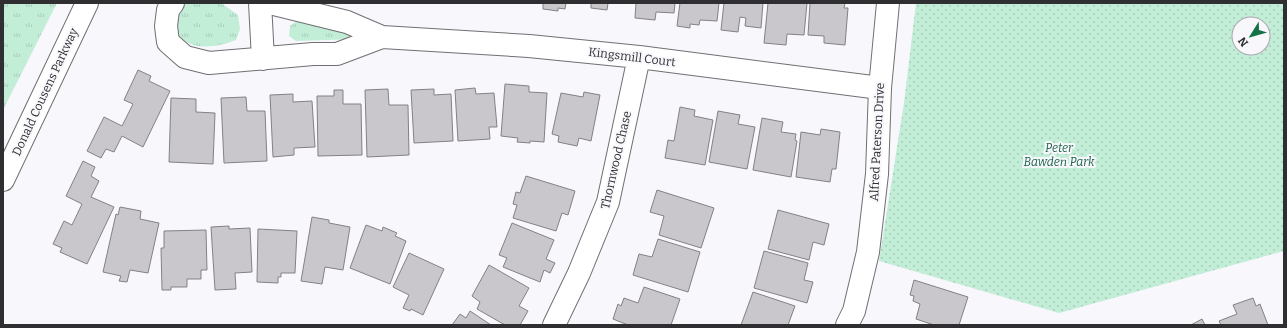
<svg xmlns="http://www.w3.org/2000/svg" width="1287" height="328" font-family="Bitter,serif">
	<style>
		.grass { fill: url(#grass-tufts) }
		.park { fill: url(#park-dots); fill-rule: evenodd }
		.building { fill: #cac7cc; stroke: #848185 }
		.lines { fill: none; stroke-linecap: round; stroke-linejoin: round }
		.street-casing { stroke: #706f73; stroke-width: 24 }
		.secondary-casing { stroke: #706f73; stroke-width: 24 }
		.street { stroke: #fff; stroke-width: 22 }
		.secondary { stroke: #fff; stroke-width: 22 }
		.labels { text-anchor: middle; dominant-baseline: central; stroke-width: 4; stroke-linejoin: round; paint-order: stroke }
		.street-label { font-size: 12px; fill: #2f2f31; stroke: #f8f7fc }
		.park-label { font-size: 12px; font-style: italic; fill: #1c6448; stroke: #f8f7fc }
	</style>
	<defs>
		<pattern id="grass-tufts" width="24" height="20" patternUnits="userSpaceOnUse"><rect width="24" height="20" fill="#c2edd7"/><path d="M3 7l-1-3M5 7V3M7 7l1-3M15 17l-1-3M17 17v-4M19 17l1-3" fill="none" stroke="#a7ccb9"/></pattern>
		<pattern id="park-dots" width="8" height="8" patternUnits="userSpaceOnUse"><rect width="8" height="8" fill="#c2edd7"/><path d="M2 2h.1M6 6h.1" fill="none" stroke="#a7ccb9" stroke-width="1.8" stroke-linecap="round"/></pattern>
	</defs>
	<rect width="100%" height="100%" fill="#f8f7fc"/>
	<path class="grass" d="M3,3H57L3,110Z
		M184,3H221L238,15L240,29L236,40C221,46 201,50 186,42C182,40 178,34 175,31L177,14Z
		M297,21L362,28L359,39L296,41L289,36L290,26Z"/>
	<path class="park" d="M916,3H1284V251L1059,313L879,261L904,103ZM1239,24H1263V48H1239Z"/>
	<path class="building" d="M543,3H566L565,9L558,8V11L543,9Z
		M591,3H608L607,10L591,8Z
		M636,3H675L674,13L656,12L655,20L635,18Z
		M680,3H719L717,21L700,20L699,25L690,24V28L677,26Z
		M724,3H763L761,28L745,26L746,18L740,17L738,32L721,30Z
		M768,3H807L804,35L787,34L786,45L764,43Z
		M810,3H845L844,8H848L845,45L824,43V36L808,35Z
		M138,70L151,76L149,81L170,91L143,147L122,136L114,152L106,149L101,158L87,151L104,117L122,126L133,104L124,100Z
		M505,84L529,86V92L547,93L544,142L530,141V143L517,142L518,138L501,136Z
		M475,88L476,94L494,93L497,127H489L490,139L458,141L455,90Z
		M388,89L389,105H408L409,155L367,157L365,90Z
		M434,89V95L451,94L453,141L414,143L411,90Z
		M334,90H343V104H361L362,155L318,156L317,96H334Z
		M584,92L600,95L591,141L579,138L577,146L558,142L559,136L552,134L561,93L583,97Z
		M293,94V102L312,101L315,147L294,148V155L273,157L270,95Z
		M246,97L247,111H265L267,161L224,163L221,98Z
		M171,98L196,99V112L215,113L213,164L169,162Z
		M680,107L695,110L694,116L713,120L705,165L665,158L668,140L674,141Z
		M718,111L740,115L738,124L755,127L747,169L709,162Z
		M762,118L783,122L781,132L796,134L795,140L797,141L791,177L753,170Z
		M821,129L840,132L836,169H832L830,182L796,177L801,132L820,135Z
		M83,161L95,167L91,176L99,181L91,197L114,207L87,264L60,252L62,248L53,244L64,221L72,225L82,204L66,196Z
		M526,176L575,191L568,215L562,213L556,231L513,218L517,205L513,204L516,192L520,193Z
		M657,190L714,208L701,248L659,235L664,216L650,212Z
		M120,207L141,211L140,219L159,223L148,273L130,270L127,282L119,281L121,276L103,272L116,214L118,215Z
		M778,210L829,224L824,245L813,242L809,260L768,249Z
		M312,217L329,220V223L350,227L343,270L325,267L322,284L301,281Z
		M512,223L554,240L546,259L555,263L550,273L544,270L540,282L503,267L507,258L499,255Z
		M366,225L382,231L383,227L397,233L395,236L406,241L390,284L350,268Z
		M229,226V229L250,228L252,272L235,273L236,289L215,290L211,227Z
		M258,229L297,231L295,273H281V277H278V283L257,282Z
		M206,230L207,270H201V279H187V287H171V290H162L161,248H164V231Z
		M658,239L700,252L688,292L633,275L639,254L652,257Z
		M764,251L808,263L804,280L813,282L807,303L754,288Z
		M409,253L444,269L423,315L411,309L410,311L403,308L409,295L393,287Z
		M489,265L529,288L519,306L528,311L520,325H505L477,309L480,302L472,296Z
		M914,280L968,297L959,325H934L916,319L920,304L913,301L914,296L910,295Z
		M644,287L680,299L671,325H628L613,319L618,304L621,306L624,298L638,303Z
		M753,292L795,306L788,325H741Z
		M1253,298L1256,306L1260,304L1268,325H1221L1219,321L1237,314L1233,305Z
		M470,311L491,325H452L460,314L466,318Z
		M1202,319L1205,325H1191Z"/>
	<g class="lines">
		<defs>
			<path id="street" d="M173,3L168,10L166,26L168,42L185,57L209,63L313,54H337L382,37
				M260,3L263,59
				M270,3L347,22L382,37L529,46L639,57L880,88
				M554,325L579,273L608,202L639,57"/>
			<path id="secondary" d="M3,180L87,3
				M847,325L854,311L868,252L877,174L880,88L888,3"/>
		</defs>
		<use href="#street" class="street-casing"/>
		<use href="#secondary" class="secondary-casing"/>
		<use href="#street" class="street"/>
		<use href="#secondary" class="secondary"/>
	</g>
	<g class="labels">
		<g class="street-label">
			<text transform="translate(632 57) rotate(7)">Kingsmill Court</text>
			<text transform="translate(45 92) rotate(-65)">Donald Cousens Parkway</text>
			<text transform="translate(877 142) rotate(-87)">Alfred Paterson Drive</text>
			<text transform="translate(616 160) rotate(-77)">Thornwood Chase</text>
		</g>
		<g class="park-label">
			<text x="1059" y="148">Peter<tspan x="1059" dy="14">Bawden Park</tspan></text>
		</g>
	</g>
	<rect width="1287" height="328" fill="none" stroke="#2f2f31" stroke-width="8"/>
	<g transform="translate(1251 36) rotate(233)"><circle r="19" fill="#f8f7fc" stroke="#a8a7ab"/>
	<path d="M0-3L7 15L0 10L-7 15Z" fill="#157146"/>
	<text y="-6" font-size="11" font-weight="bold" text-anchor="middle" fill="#2f2f31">N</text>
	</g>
</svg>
